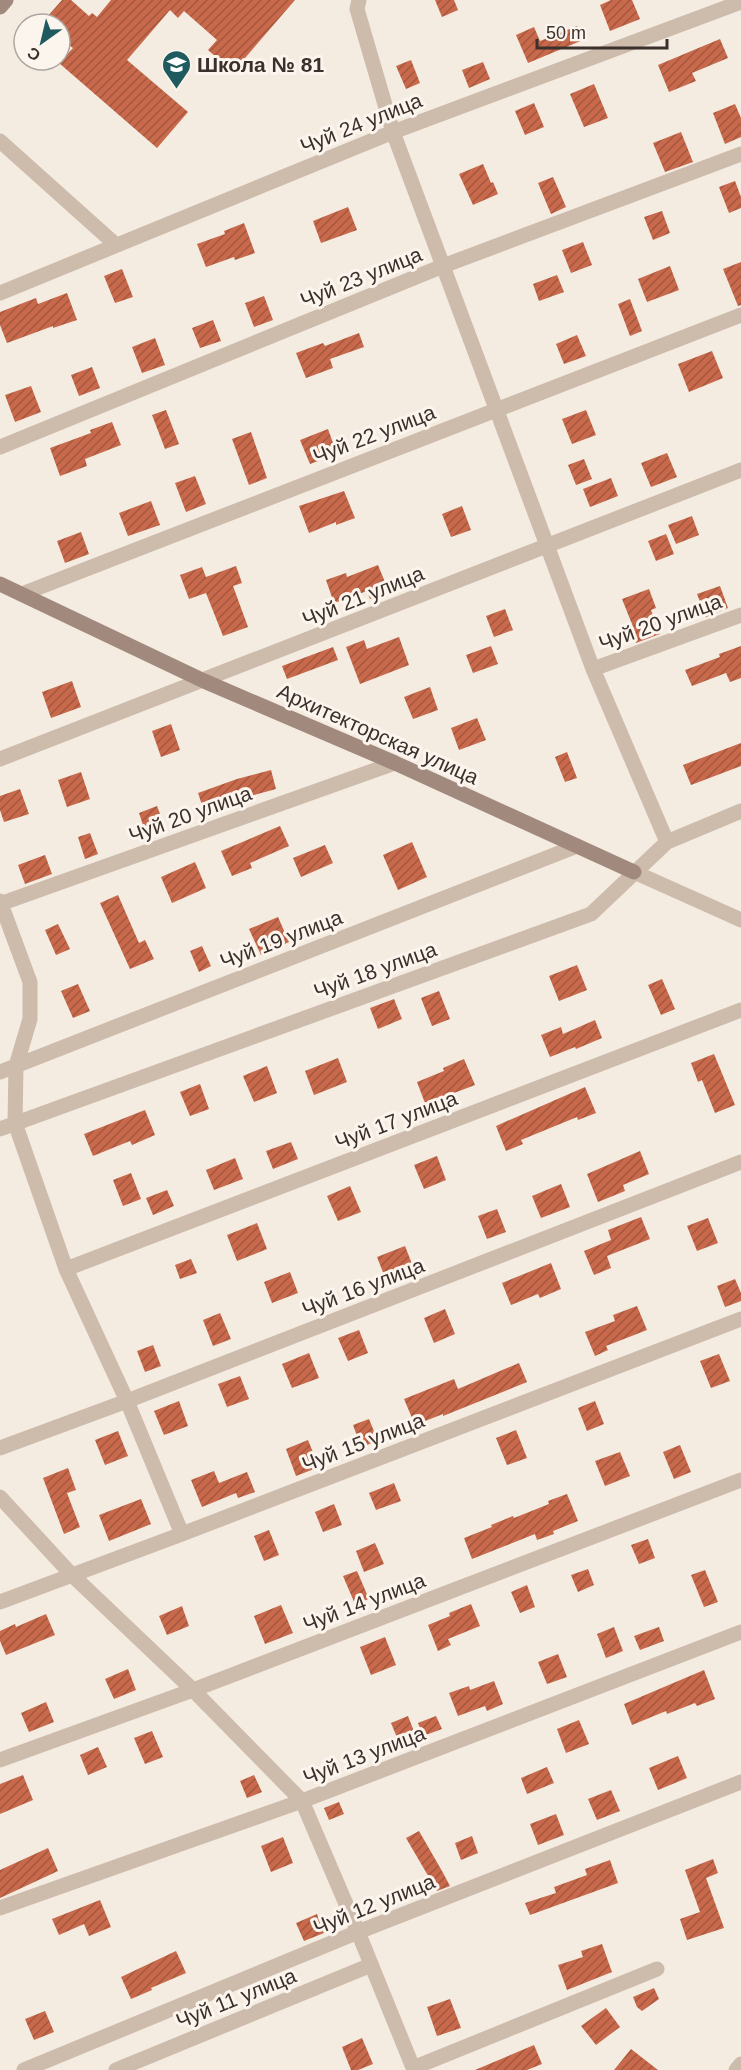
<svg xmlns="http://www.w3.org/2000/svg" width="741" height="2070" font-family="Arial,sans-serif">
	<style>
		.building { fill: url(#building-hatch) }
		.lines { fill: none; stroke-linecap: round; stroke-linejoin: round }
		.street { stroke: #cdbbac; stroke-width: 15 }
		.secondary { stroke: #a18a7d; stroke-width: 15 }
		.labels { text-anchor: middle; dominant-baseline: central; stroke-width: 6; stroke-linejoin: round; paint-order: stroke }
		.poi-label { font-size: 21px; font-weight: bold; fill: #3b302b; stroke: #fbf5ee; text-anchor: start }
		.street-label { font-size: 21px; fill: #3b302b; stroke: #fbf5ee }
	</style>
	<defs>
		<pattern id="building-hatch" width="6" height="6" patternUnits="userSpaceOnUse" patternTransform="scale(1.5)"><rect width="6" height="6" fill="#c8694b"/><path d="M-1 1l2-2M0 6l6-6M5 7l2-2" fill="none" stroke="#a4573f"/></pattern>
	</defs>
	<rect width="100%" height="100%" fill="#f4ebe1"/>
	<path class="building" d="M62,0H71L89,16L92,13L97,17L111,0H295L233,72L208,50L217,40L184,11L178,18L170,10L127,60L188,112L157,148L59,63L73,48L66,43L70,37L60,28V24H55L47,17Z
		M435,0H454L458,10L442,17Z
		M611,0H632L640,19L610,31L600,5Z
		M577,26L583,40L528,63L516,35L534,27L540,41Z
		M720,39L728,58L692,73L696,81L669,92L658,65Z
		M411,60L420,83L406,89L396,66Z
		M483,62L490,79L469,88L462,70Z
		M594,84L608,118L584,127L570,94Z
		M534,103L544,127L525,135L515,111Z
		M735,104L741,118V137L725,144L713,113Z
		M681,132L693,162L665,172L653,143Z
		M483,164L491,183L493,182L498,194L473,205L459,174Z
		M553,177L566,207L551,214L538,183Z
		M735,181L741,197V208L729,213L719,187Z
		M348,207L357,230L321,243L313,221Z
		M662,211L670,233L653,240L644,217Z
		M244,223L255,253L235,260L234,257L206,267L197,244L225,234L224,231Z
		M583,242L592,265L571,273L562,250Z
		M741,262V305L738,306L723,269Z
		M670,266L679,290L647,302L638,279Z
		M122,269L133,297L115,303L104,276Z
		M557,275L564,292L539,301L533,284Z
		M67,293L77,320L53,328V326L7,343L0,325V312L36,298L38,304Z
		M264,296L273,320L254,327L245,303Z
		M630,299L642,331L630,336L618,304Z
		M213,320L221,341L200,348L192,328Z
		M359,333L364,347L330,359L333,368L306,378L296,353L323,343L325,346Z
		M577,335L586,356L564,364L556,344Z
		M155,338L165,365L142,373L132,347Z
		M712,351L723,378L689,392L678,364Z
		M92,367L100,388L79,396L71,375Z
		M31,386L41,412L15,422L5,395Z
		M166,410L179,444L165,449L152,415Z
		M586,410L596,435L572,444L562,419Z
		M112,422L121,445L85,459L87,466L60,476L50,448L91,433L90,430Z
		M328,429L337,454L310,464L300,440Z
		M251,432L267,478L249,485L232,439Z
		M667,453L677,477L651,487L641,463Z
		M584,459L592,479L576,485L568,465Z
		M195,476L206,504L186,512L175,483Z
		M611,478L618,496L590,507L583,489Z
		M344,491L355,518L336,525V522L309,533L299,506Z
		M151,501L160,525L128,536L119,513Z
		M462,506L471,530L451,537L442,514Z
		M692,516L699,535L676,544L668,525Z
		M81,532L89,554L65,563L57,541Z
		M666,534L674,554L656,561L648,541Z
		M378,565L389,592L370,599L367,591L334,603L326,580L346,573L347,577Z
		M236,566L242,583L233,586L248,627L223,636L206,593L189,599L180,575L202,567L206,577Z
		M720,586L728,608L706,617L697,594Z
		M649,589L656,608L651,610L660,634L636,643L631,630L634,629L622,599Z
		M505,609L513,630L494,637L486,616Z
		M399,637L409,665L360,684L346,647L364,640L367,649Z
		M491,646L498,664L473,673L466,655Z
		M741,646V678L730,682L726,673L692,686L685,670L720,657L719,654Z
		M333,647L338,660L287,679L282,666Z
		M72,681L81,707L51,718L42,692Z
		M430,687L438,710L413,719L404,697Z
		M477,718L486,740L459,750L451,728Z
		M171,724L180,750L161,757L152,731Z
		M741,743V766L691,785L683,765Z
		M567,752L577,778L565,782L555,757Z
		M271,770L276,789L228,802L229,805L205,814L198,793L237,779Z
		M81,772L90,799L67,807L58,780Z
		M20,789L29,814L4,822L0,810V796Z
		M157,806L166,830L147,837L139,813Z
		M280,826L289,846L250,863L252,868L232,876L221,851Z
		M90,833L98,854L85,859L78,837Z
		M412,842L427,877L398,890L383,855Z
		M325,845L333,863L301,877L293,858Z
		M45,855L52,874L25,884L18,865Z
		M195,862L206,888L172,903L161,877Z
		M118,895L139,943L145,940L154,959L130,969L100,903Z
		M278,917L289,942L261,955L249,929Z
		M58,924L70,949L56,955L45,930Z
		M202,946L211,966L199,972L190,951Z
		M577,965L587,990L559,1001L549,976Z
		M662,979L675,1009L661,1015L648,985Z
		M78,984L90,1011L73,1018L61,991Z
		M439,991L450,1019L432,1026L421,998Z
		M394,999L402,1019L378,1029L370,1008Z
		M595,1020L602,1038L576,1049L575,1047L550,1057L541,1035L561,1027L563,1034Z
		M714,1054L735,1105L715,1113L702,1080L698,1082L691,1063Z
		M338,1058L347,1082L314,1095L305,1071Z
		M464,1059L475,1085L441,1098L444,1105L428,1111L417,1082L444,1071L443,1068Z
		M267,1066L277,1093L254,1102L243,1076Z
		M200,1084L209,1109L190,1116L180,1092Z
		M585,1087L596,1113L578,1120L577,1117L521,1140L523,1144L506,1151L496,1126Z
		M145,1110L155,1135L132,1145L130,1141L93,1156L84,1134Z
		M291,1142L298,1159L273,1169L266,1151Z
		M640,1151L649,1174L623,1185L625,1191L598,1202L587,1174Z
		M437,1156L446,1180L424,1189L414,1165Z
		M235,1158L243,1179L214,1190L206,1170Z
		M131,1173L141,1199L123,1206L113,1180Z
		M561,1184L570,1207L541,1218L532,1196Z
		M350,1186L361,1212L338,1221L327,1196Z
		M167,1190L174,1206L153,1215L146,1198Z
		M497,1209L506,1232L487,1239L478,1216Z
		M641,1217L650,1239L607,1256L611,1268L594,1275L584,1251L611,1240L608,1230Z
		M708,1218L718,1243L697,1251L687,1226Z
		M257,1223L267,1249L237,1261L227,1235Z
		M405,1246L414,1269L386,1280L377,1257Z
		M191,1259L197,1273L180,1279L175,1265Z
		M551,1263L561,1289L540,1298L538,1294L511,1305L502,1283Z
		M290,1272L298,1293L272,1303L264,1282Z
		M735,1279L741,1293V1301L725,1307L717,1286Z
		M637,1306L647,1330L606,1346L608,1350L595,1356L585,1332L615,1321L613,1315Z
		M445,1309L455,1334L434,1343L424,1318Z
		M220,1313L231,1339L213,1346L203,1320Z
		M359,1330L368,1353L348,1361L338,1338Z
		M153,1345L161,1366L145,1372L137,1351Z
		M309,1353L319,1378L292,1388L282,1364Z
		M719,1354L730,1381L711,1388L700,1361Z
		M519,1363L527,1382L443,1416V1414L415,1425L404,1399L454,1379L458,1389Z
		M240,1376L249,1399L227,1407L218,1384Z
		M179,1401L188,1426L164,1435L154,1411Z
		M595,1401L604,1424L587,1431L578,1408Z
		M369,1419L378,1441L361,1447L353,1425Z
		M516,1430L527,1458L507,1465L496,1438Z
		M118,1431L128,1456L105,1465L95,1440Z
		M308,1440L319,1467L296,1476L286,1449Z
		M680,1445L691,1472L674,1479L663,1452Z
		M620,1452L630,1476L605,1486L595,1461Z
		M68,1468L76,1490L67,1493L80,1527L64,1534L43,1478Z
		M214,1471L219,1483L247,1472L255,1492L238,1498L236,1493L202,1507L191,1480Z
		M394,1483L401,1501L376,1510L369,1493Z
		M567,1494L578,1521L553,1531L554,1534L537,1540L535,1534L472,1559L464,1538L492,1527L491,1525L513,1516L514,1518L549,1504L548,1501Z
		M141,1499L151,1524L109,1541L99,1515Z
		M334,1504L342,1525L323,1532L315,1512Z
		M269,1530L279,1555L264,1561L254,1536Z
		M648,1539L655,1558L639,1564L631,1545Z
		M375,1543L384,1564L364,1572L356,1551Z
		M588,1569L594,1585L578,1592L571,1575Z
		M705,1570L718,1602L704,1607L691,1575Z
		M357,1571L369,1599L355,1604L343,1576Z
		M527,1585L535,1607L520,1613L511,1592Z
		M471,1604L480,1626L448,1639L451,1645L438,1651L428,1625L450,1616L449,1613Z
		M281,1605L293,1633L265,1644L254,1616Z
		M182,1606L189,1626L167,1635L159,1616Z
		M46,1614L55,1635L6,1655L0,1641V1631L15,1624L16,1627Z
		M614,1627L623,1651L606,1658L597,1634Z
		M659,1627L664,1641L640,1650L634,1636Z
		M385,1637L396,1665L371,1675L360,1647Z
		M558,1654L567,1677L547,1684L538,1662Z
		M128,1669L136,1690L114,1699L105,1679Z
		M704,1670L715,1699L697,1706L695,1703L667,1714L666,1711L632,1725L624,1704Z
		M494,1681L503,1704L487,1711L485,1706L458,1716L449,1693L469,1686L470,1690Z
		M46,1702L54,1722L29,1732L21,1713Z
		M408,1716L415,1734L398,1740L391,1723Z
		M436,1716L442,1729L423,1736L418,1723Z
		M579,1720L589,1744L566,1753L557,1729Z
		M152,1731L163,1757L145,1764L134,1738Z
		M98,1747L107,1767L88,1775L80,1755Z
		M678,1756L687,1778L658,1790L649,1768Z
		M547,1767L554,1783L527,1794L521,1778Z
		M23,1775L33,1800L0,1814V1784Z
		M254,1775L262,1792L247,1798L240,1781Z
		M611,1790L620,1811L597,1820L588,1799Z
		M339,1802L344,1814L329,1820L324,1808Z
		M556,1814L564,1835L538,1845L530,1824Z
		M419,1831L442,1871L450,1886L437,1891L406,1838Z
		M472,1836L478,1853L461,1860L455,1843Z
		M283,1837L293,1863L271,1872L261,1846Z
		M48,1848L58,1871L0,1898V1870Z
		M713,1859L718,1873L706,1878L724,1928L687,1940L680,1919L700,1912L685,1870Z
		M610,1860L618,1883L530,1915L525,1903L556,1893L554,1887L587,1875L585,1869Z
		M100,1900L111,1927L89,1936L84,1924L59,1935L52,1919Z
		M317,1914L324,1933L304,1941L296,1923Z
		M602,1944L612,1972L567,1990L558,1965L583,1957L581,1951Z
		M176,1951L186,1973L151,1988L152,1990L131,1999L121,1977Z
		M654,1988L659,1999L642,2011L637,2007L633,1997Z
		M450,1999L461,2028L437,2036L427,2007Z
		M606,2008L620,2027L596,2045L581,2026Z
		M45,2011L54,2032L34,2040L25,2019Z
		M362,2038L373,2064L358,2070H351L342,2047Z
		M534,2045L542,2064L527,2070H475Z
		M631,2049L658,2070H614Z"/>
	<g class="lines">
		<path class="street" d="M359,0L357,9L393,132L443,266L593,669L667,842
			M0,141L115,244
			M0,293L393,132L741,2
			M0,447L443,266L741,154
			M22,594L741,315
			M593,669L741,615
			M0,759L741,470
			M634,872L741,920
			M0,901L30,982V1019L16,1066L15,1123L66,1269L127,1401L182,1534
			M0,904L395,763
			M0,1072L577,846
			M0,1129L591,914L667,842L741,811
			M66,1269L741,1010
			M0,1448L127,1401L741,1162
			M0,1497L71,1574L193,1690L302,1801L358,1932L414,2070
			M0,1602L182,1534L741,1319
			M0,1760L193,1690L741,1480
			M0,1908L302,1801L741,1632
			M413,2068L657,1969
			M24,2070L358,1932L741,1782
			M116,2070L371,1965
			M736,2070L741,2064"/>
		<path class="secondary" d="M0,7L6,0
			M0,584L204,681L395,763L634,872"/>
	</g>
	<defs>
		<symbol id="school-pin" viewBox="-11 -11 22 30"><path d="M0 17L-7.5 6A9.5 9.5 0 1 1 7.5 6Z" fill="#1f5a5e" stroke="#fbf5ee"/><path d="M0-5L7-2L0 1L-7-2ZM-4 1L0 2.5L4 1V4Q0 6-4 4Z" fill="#fff"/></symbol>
	</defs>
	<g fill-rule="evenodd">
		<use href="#school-pin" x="160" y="48" width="33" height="45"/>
	</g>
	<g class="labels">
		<g class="poi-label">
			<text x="197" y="64">Школа № 81</text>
		</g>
		<g class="street-label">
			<text transform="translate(361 123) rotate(-22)">Чуй 24 улица</text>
			<text transform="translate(361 277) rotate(-22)">Чуй 23 улица</text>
			<text transform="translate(374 434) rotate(-21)">Чуй 22 улица</text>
			<text transform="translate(363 596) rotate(-22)">Чуй 21 улица</text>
			<text transform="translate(660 622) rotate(-20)">Чуй 20 улица</text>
			<text transform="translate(378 734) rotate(24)">Архитекторская улица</text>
			<text transform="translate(190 814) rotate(-20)">Чуй 20 улица</text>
			<text transform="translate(281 939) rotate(-21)">Чуй 19 улица</text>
			<text transform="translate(375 970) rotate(-20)">Чуй 18 улица</text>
			<text transform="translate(396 1120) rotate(-21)">Чуй 17 улица</text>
			<text transform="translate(363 1287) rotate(-21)">Чуй 16 улица</text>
			<text transform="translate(363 1442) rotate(-21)">Чуй 15 улица</text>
			<text transform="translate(364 1602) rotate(-21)">Чуй 14 улица</text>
			<text transform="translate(364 1755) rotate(-21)">Чуй 13 улица</text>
			<text transform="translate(374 1904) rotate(-22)">Чуй 12 улица</text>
			<text transform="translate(236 1998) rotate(-22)">Чуй 11 улица</text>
		</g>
	</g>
	<g transform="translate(42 42) rotate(214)"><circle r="28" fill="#fbf5ee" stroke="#aea6a0" stroke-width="1.5"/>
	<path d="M0-4.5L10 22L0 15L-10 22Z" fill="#1f5a5e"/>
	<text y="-9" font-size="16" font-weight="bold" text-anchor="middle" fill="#3b302b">С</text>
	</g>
	<path d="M537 39v9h130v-9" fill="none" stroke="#3b302b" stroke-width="3"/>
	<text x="546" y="39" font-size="18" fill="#3b302b" stroke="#fbf5ee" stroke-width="4.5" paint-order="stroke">50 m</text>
</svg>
